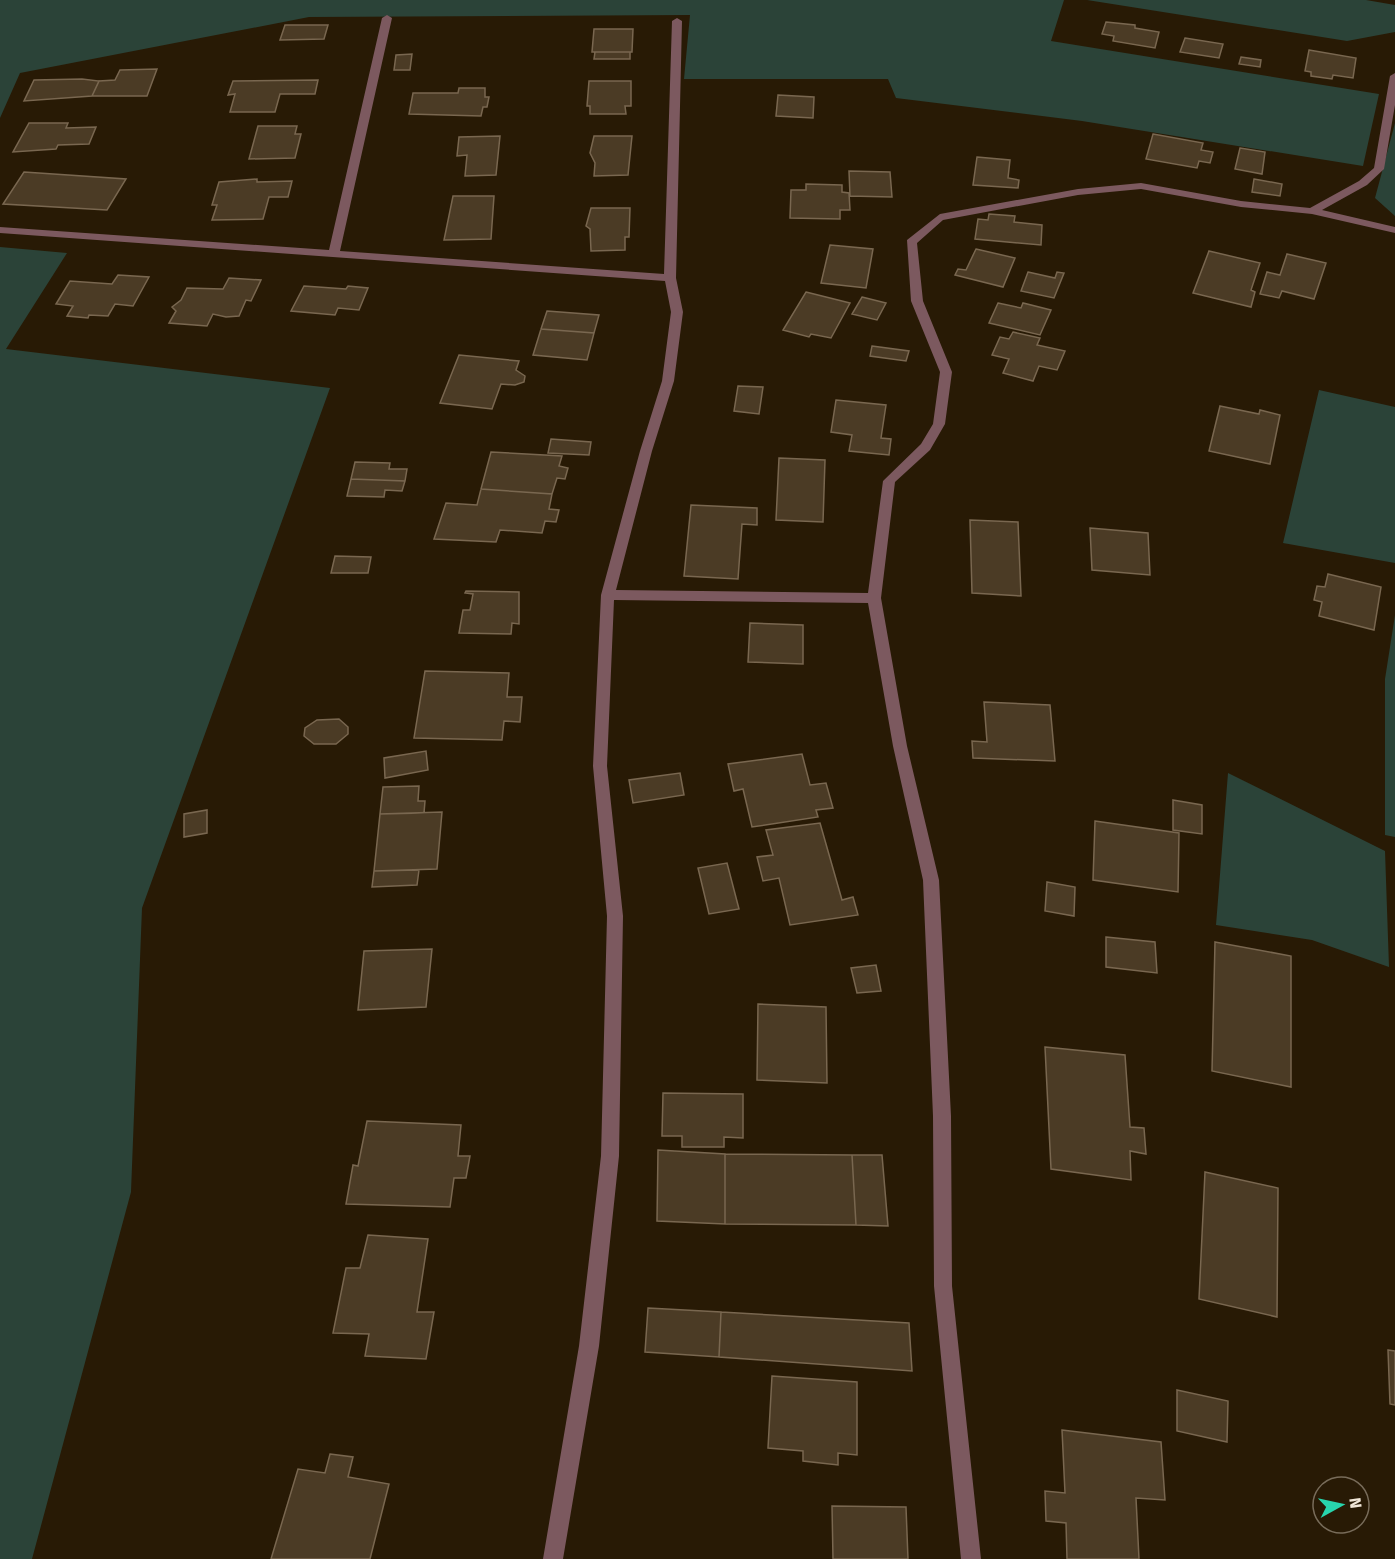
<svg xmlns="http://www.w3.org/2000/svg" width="1395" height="1559" font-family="'Fira Sans',sans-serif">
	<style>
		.green { fill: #2b4338 }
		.building { fill: #4b3b25; stroke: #796750; stroke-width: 1.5 }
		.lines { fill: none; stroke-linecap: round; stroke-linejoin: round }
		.street { fill: #7c595f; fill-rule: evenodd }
	</style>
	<rect width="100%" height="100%" fill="#281a05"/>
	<path class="green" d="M0,0H1064L1051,41L1379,94L1363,166L1082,121L896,98L888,79H684L690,15L309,17L20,73L0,118Z
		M1087,0H1366L1395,5V32L1347,41Z
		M1395,123V216L1375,198Z
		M0,247L67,253L6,349L330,388L142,908L131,1192L32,1559H0Z
		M1319,390L1395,407V563L1283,543Z
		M1395,615V837L1385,835V679Z
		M1228,773L1385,851L1389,967L1312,940L1216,925Z"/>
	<path class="building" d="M1106,22L1135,25V28L1159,32L1155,48L1113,41L1114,36L1102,34Z
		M285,25H328L324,39L280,40Z
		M594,29H633L632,52H592Z
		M1185,38L1223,44L1219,58L1180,52Z
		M1309,50L1356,58L1353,78L1333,75L1332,79L1311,76V72L1305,71Z
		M595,52H630V59H594Z
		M412,54L410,70H394L396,55Z
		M1241,57L1261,60L1260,67L1239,64Z
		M157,69L147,96H92L99,81L115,80L120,70Z
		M34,80L82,79L99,81L92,96L24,101Z
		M318,80L315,94H280L275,112H230L235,94L228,95L233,81Z
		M589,81H631V106H625L626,114H590V106H587Z
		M459,88H485V97H489L487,107H483L481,116L409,114L413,93H458Z
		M778,95L814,97L813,118L776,116Z
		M29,123H68L66,128L96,127L89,144L58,145L56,149L13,152Z
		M258,126H297L295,134H301L295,158L249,159Z
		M1153,134L1203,143L1201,150L1213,152L1210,163L1199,161L1197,168L1146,159Z
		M500,136L496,175L465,176L467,155L457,156L459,137Z
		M594,136H632L628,175L594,176L595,163L590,153Z
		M1240,148L1265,152L1262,174L1235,169Z
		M977,157L1010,160L1008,178L1019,180L1018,188L973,185Z
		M849,171L890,172L892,197L850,196Z
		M24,172L126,179L107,210L3,204Z
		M257,179V182L292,181L288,197H269L263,219L212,220L217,205H212L219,182Z
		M1254,179L1282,184L1280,196L1252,192Z
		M806,184L842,185V192L849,193L850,210H840V219L790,218L791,190H806Z
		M453,196H494L491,239L444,240Z
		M591,208H630L629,237H625V250L591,251L590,229L586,226Z
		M989,214L1015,216L1014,222L1042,225L1041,245L975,239L978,219L988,220Z
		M830,245L873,249L866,288L821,283Z
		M976,249L1015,258L1003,287L955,275L958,269L966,270Z
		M1209,251L1260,263L1251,290L1255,292L1251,307L1193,293Z
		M1287,254L1326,263L1314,299L1282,291L1279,298L1260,294L1267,272L1280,275Z
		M1028,272L1055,278L1057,272L1064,273L1054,298L1021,291Z
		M118,275L149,277L133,306L115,304L108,316L89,315L88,318L67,316L73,306L56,304L70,281L112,284Z
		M229,278L261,280L251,301L246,300L239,316L226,317L213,314L207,326L169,323L176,311L172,307L181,300L187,288L223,289Z
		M304,286L346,289L348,286L368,288L359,310L338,308L335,315L291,311Z
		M806,292L850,303L831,338L811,334L809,337L783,330Z
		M862,297L886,303L877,320L852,314Z
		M998,303L1021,308L1023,303L1051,310L1040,335L989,323Z
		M547,311L599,315L594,333L541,329Z
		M541,329L594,333L587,360L533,355Z
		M1013,332L1040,338L1037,345L1065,351L1057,370L1039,366L1033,381L1003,373L1009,359L992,355L1000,337L1009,339Z
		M872,346L909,351L906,361L870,356Z
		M459,355L519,361L516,370L525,376L524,382L515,385L501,384L492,409L440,403Z
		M738,386L763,387L759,414L734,411Z
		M836,400L886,405L881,438L891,439L889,455L849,451L852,435L831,432Z
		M1220,406L1259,414L1260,410L1280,415L1270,464L1209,451Z
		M551,439L591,442L589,455L548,453Z
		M491,452L562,456L559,466L568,468L565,479L557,478L552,494L481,489Z
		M779,458L825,460L823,522L776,520Z
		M355,462L390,463L389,469H407L405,481L351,479Z
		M351,479L405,481L402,491L385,490L384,497L347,496Z
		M481,489L552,494L549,509L559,510L556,522L545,521L542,533L500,530L496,542L434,539L446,503L477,505Z
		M691,505L757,508V525L742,524L738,579L684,576Z
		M970,520L1018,522L1021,596L972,593Z
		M1090,528L1148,533L1150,575L1092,570Z
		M335,556L371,557L368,573H331Z
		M1328,574L1381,587L1374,630L1319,616L1322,602L1314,600L1317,586L1325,587Z
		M466,591L519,592V624L512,623L511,634L459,633L463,610H470L473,594L465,593Z
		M750,623L803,625V664L748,662Z
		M425,671L509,673L507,697H522L520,722L504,721L502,740L414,738Z
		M984,702L1050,705L1055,761L973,758L972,741L987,742Z
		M339,719L348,727V734L336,744H314L304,736L305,728L317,720Z
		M426,751L428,770L385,778L384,758Z
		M802,754L810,785L826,783L833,808L816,810L818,817L752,827L743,789L734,791L728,764Z
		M680,773L684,795L633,803L629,780Z
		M419,786L418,801H425L424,813L380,814L383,787Z
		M1173,800L1202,805V834L1173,830Z
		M207,810V833L184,837V814Z
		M442,812L437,869L374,871L380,814Z
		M1095,821L1179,833L1178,892L1093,880Z
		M820,823L842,900L853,897L858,915L790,925L779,878L763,881L757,857L773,855L766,830Z
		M727,863L739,909L709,914L698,868Z
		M419,870L417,885L372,887L374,871Z
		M1047,882L1075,887L1074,916L1045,911Z
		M1106,937L1155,942L1157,973L1106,967Z
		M1215,942L1291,956V1087L1212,1071Z
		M432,949L426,1007L358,1010L364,951Z
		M876,965L881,991L857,993L851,968Z
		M758,1004L826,1007L827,1083L757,1080Z
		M1045,1047L1125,1055L1130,1127L1144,1128L1146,1154L1130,1151L1131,1180L1051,1169Z
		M663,1093L743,1094V1138L724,1137V1147H682V1136H662Z
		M367,1121L461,1125L458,1156H470L466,1178H454L450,1207L346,1204L353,1165L358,1166Z
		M658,1150L725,1154V1224L657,1221Z
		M725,1154L852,1155L856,1225L725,1224Z
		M852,1155H882L888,1226L856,1225Z
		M1205,1172L1278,1188L1277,1317L1199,1299Z
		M368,1235L428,1239L417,1312H434L426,1359L365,1356L369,1334L333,1333L346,1268H360Z
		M648,1308L721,1312L719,1357L645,1352Z
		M721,1312L909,1323L912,1371L719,1357Z
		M1388,1350L1395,1351V1405L1390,1404Z
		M772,1376L857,1382V1455L838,1453V1465L803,1461V1451L768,1448Z
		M1177,1390L1228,1401L1227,1442L1177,1431Z
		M1062,1430L1161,1442L1165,1500L1136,1498L1139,1559H1067L1066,1523L1046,1521L1045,1491L1065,1493Z
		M330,1454L353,1457L348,1477L389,1484L370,1559H271L298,1469L325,1473Z
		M832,1506L906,1507L908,1559H833Z"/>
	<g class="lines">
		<path class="street" d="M387,15L392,18L340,251L664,274L672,21L677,18L682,21L676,278L683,312L674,381L652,451L616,590L868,593L883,481L921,444L933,424L940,372L911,301L907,240L940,214L1078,189L1141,183L1241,201L1310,208L1359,181L1374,168L1390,76L1395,73V105L1384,169L1367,185L1322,210L1395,227V233L1312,214L1241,207L1141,189L1078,195L943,220L917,243L923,301L952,372L945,424L930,450L895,482L881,598L907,746L939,880L951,1116L952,1286L981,1559H961L934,1286L933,1116L923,880L893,746L868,603L614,600L607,766L623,916L619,1156L599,1346L563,1559H543L579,1346L601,1156L607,916L593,766L601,595L640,451L662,381L671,312L665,281L0,233V227L329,250L382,18Z"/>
	</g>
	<g transform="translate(1341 1505) rotate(82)"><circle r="28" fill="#281a05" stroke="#786c5a" stroke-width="1.5"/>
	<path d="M0-4.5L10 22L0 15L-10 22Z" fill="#28d5ad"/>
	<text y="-9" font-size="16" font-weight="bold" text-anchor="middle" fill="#f1e7d9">N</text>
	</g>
</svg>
